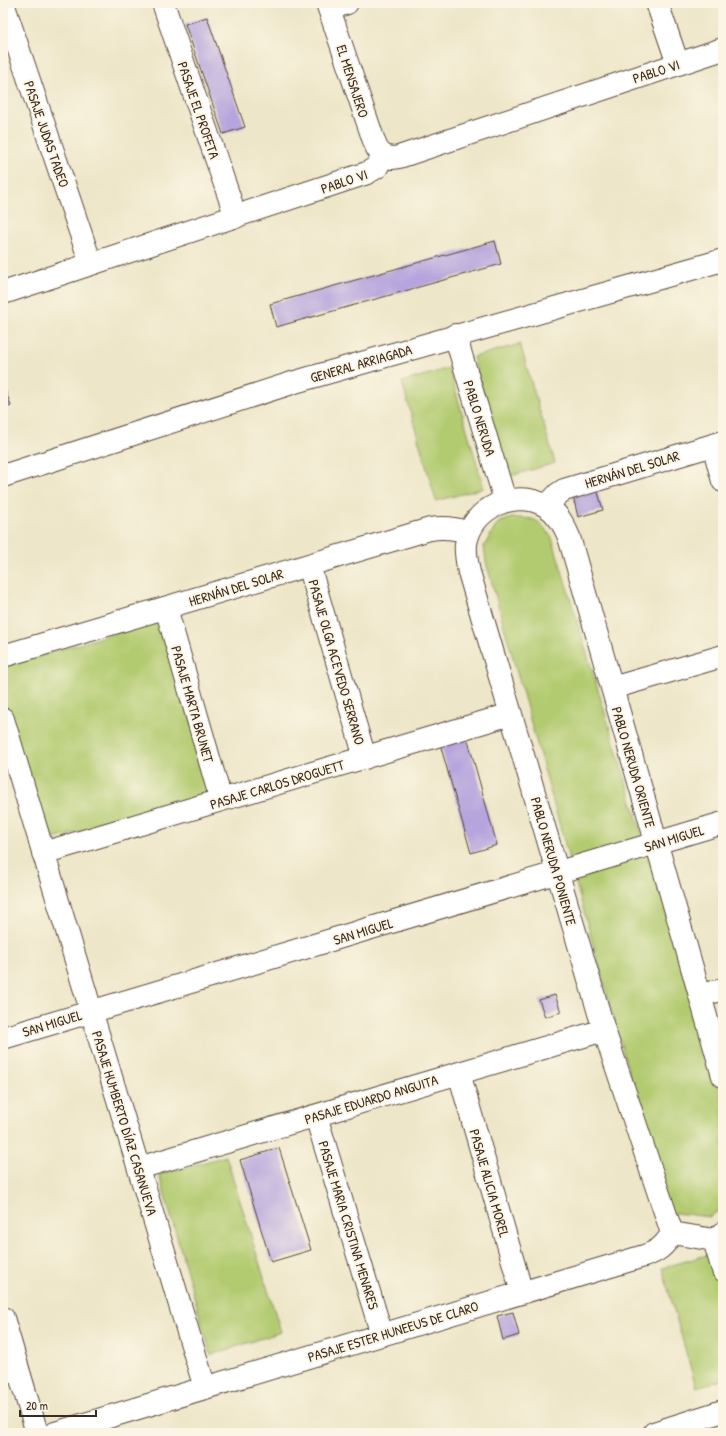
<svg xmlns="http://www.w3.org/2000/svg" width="726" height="1436" font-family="'Patrick Hand',sans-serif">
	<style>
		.green { fill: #b2cb70; stroke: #767a47 }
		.building { fill: #b5a4dd }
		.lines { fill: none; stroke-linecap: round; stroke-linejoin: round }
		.minor-casing { stroke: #564638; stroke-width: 24 }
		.tertiary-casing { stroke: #564638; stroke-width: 24 }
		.minor { stroke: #fff; stroke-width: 22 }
		.tertiary { stroke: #fff; stroke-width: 22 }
		.labels { text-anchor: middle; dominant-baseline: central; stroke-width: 4; stroke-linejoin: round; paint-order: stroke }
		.street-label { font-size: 14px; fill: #3b2a1e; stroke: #fcf5e5 }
	</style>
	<rect width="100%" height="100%" fill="#fcf5e5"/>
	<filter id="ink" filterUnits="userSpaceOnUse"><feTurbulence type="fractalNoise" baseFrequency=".025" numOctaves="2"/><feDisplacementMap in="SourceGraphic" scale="8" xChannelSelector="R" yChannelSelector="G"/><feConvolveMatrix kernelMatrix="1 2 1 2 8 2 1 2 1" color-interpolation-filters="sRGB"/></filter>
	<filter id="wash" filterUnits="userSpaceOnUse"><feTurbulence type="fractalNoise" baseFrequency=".012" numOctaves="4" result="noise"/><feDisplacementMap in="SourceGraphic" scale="16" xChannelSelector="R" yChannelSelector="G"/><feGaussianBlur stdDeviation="0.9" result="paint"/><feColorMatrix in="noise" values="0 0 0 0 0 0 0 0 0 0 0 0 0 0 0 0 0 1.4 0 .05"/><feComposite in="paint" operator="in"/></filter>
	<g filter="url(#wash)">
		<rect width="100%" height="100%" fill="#ede6c8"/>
		<path class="green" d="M520,344L555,463L507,477L473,357Z
			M449,368L484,488L436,501L402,382Z
			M511,518C537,518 537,518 552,538L723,1102V1207L710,1217L668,1212L486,562L484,546L498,523Z
			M155,621L164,627L212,789L208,799L45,841L3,699V667Z
			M226,1156L281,1332L211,1355L159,1175Z
			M710,1254L723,1300V1380L696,1387L662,1268Z"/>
		<g id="blocks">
			<path class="building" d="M207,17L245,127L223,134L185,24Z
				M495,241L501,264L276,327L270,304Z
				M3,384L11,406L3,409Z
				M597,489L603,510L578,517L573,496Z
				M467,737L497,845L471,853L440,744Z
				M555,995L561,1012L545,1017L539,1000Z
				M279,1148L311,1250L271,1262L240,1160Z
				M513,1312L519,1335L503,1340L497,1316Z"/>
		</g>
	</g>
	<g filter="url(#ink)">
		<use href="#blocks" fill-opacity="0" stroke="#564638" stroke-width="1"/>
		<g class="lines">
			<defs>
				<path id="minor" d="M3,3L91,264
					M163,3L236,217
					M327,3L375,144C379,155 388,160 399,157L723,49
					M657,3L678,64
					M329,9L347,3
					M3,293L367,173L377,167L383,156
					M455,335L505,500
					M713,445L723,481
					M547,506L558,494L564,490L723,442
					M309,565L365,758
					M166,608L221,800
					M3,656L430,529C444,527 456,528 469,533
					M612,688L723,656
					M3,719L205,1388
					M43,853L511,714
					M700,996L723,989
					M3,1038L723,823
					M459,1073L522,1293
					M316,1116L382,1335
					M139,1168L604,1030
					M672,1233L604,1030L469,572C467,562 465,554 466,544C471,508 515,488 546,506C558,513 564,525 569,537L723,1076
					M672,1233L714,1240L723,1233
					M714,1240L723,1270
					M55,1433L644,1256C657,1252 665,1246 672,1233
					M654,1433L723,1411"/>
				<path id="tertiary" d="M3,476L295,382L723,260
					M3,1318L37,1433"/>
			</defs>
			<use href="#minor" class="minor-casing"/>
			<use href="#tertiary" class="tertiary-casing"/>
			<use href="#minor" class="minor"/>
			<use href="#tertiary" class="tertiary"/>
		</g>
	</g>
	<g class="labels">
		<g class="street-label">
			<text transform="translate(656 71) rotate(-18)">PABLO VI</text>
			<text transform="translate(353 81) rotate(72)">EL MENSAJERO</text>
			<text transform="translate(199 110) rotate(71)">PASAJE EL PROFETA</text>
			<text transform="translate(47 134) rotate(71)">PASAJE JUDAS TADEO</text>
			<text transform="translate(344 181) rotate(-19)">PABLO VI</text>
			<text transform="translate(361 363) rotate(-16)">GENERAL ARRIAGADA</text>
			<text transform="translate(480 418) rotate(73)">PABLO NERUDA</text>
			<text transform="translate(632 469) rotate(-17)">HERNÁN DEL SOLAR</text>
			<text transform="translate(236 587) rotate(-17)">HERNÁN DEL SOLAR</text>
			<text transform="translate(337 662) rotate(74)">PASAJE OLGA ACEVEDO SERRANO</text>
			<text transform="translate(193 704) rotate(74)">PASAJE MARTA BRUNET</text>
			<text transform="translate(634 767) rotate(74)">PABLO NERUDA ORIENTE</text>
			<text transform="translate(277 784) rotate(-17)">PASAJE CARLOS DROGUETT</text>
			<text transform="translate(674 838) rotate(-17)">SAN MIGUEL</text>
			<text transform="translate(554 861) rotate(74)">PABLO NERUDA PONIENTE</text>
			<text transform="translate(363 931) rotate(-17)">SAN MIGUEL</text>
			<text transform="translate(52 1023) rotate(-17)">SAN MIGUEL</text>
			<text transform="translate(371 1099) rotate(-17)">PASAJE EDUARDO ANGUITA</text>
			<text transform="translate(125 1123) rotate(73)">PASAJE HUMBERTO DÍAZ CASANUEVA</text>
			<text transform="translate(490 1183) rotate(74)">PASAJE ALICIA MOREL</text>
			<text transform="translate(349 1225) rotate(73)">PASAJE MARIA CRISTINA MENARES</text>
			<text transform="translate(393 1331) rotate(-17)">PASAJE ESTER HUNEEUS DE CLARO</text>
		</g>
	</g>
	<rect width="726" height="1436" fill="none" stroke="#fcf5e5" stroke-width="16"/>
	<path d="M20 1410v6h76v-6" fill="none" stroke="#3b2a1e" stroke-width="2"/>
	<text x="26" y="1410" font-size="12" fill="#3b2a1e" stroke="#fcf5e5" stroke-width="3" paint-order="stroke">20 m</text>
</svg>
